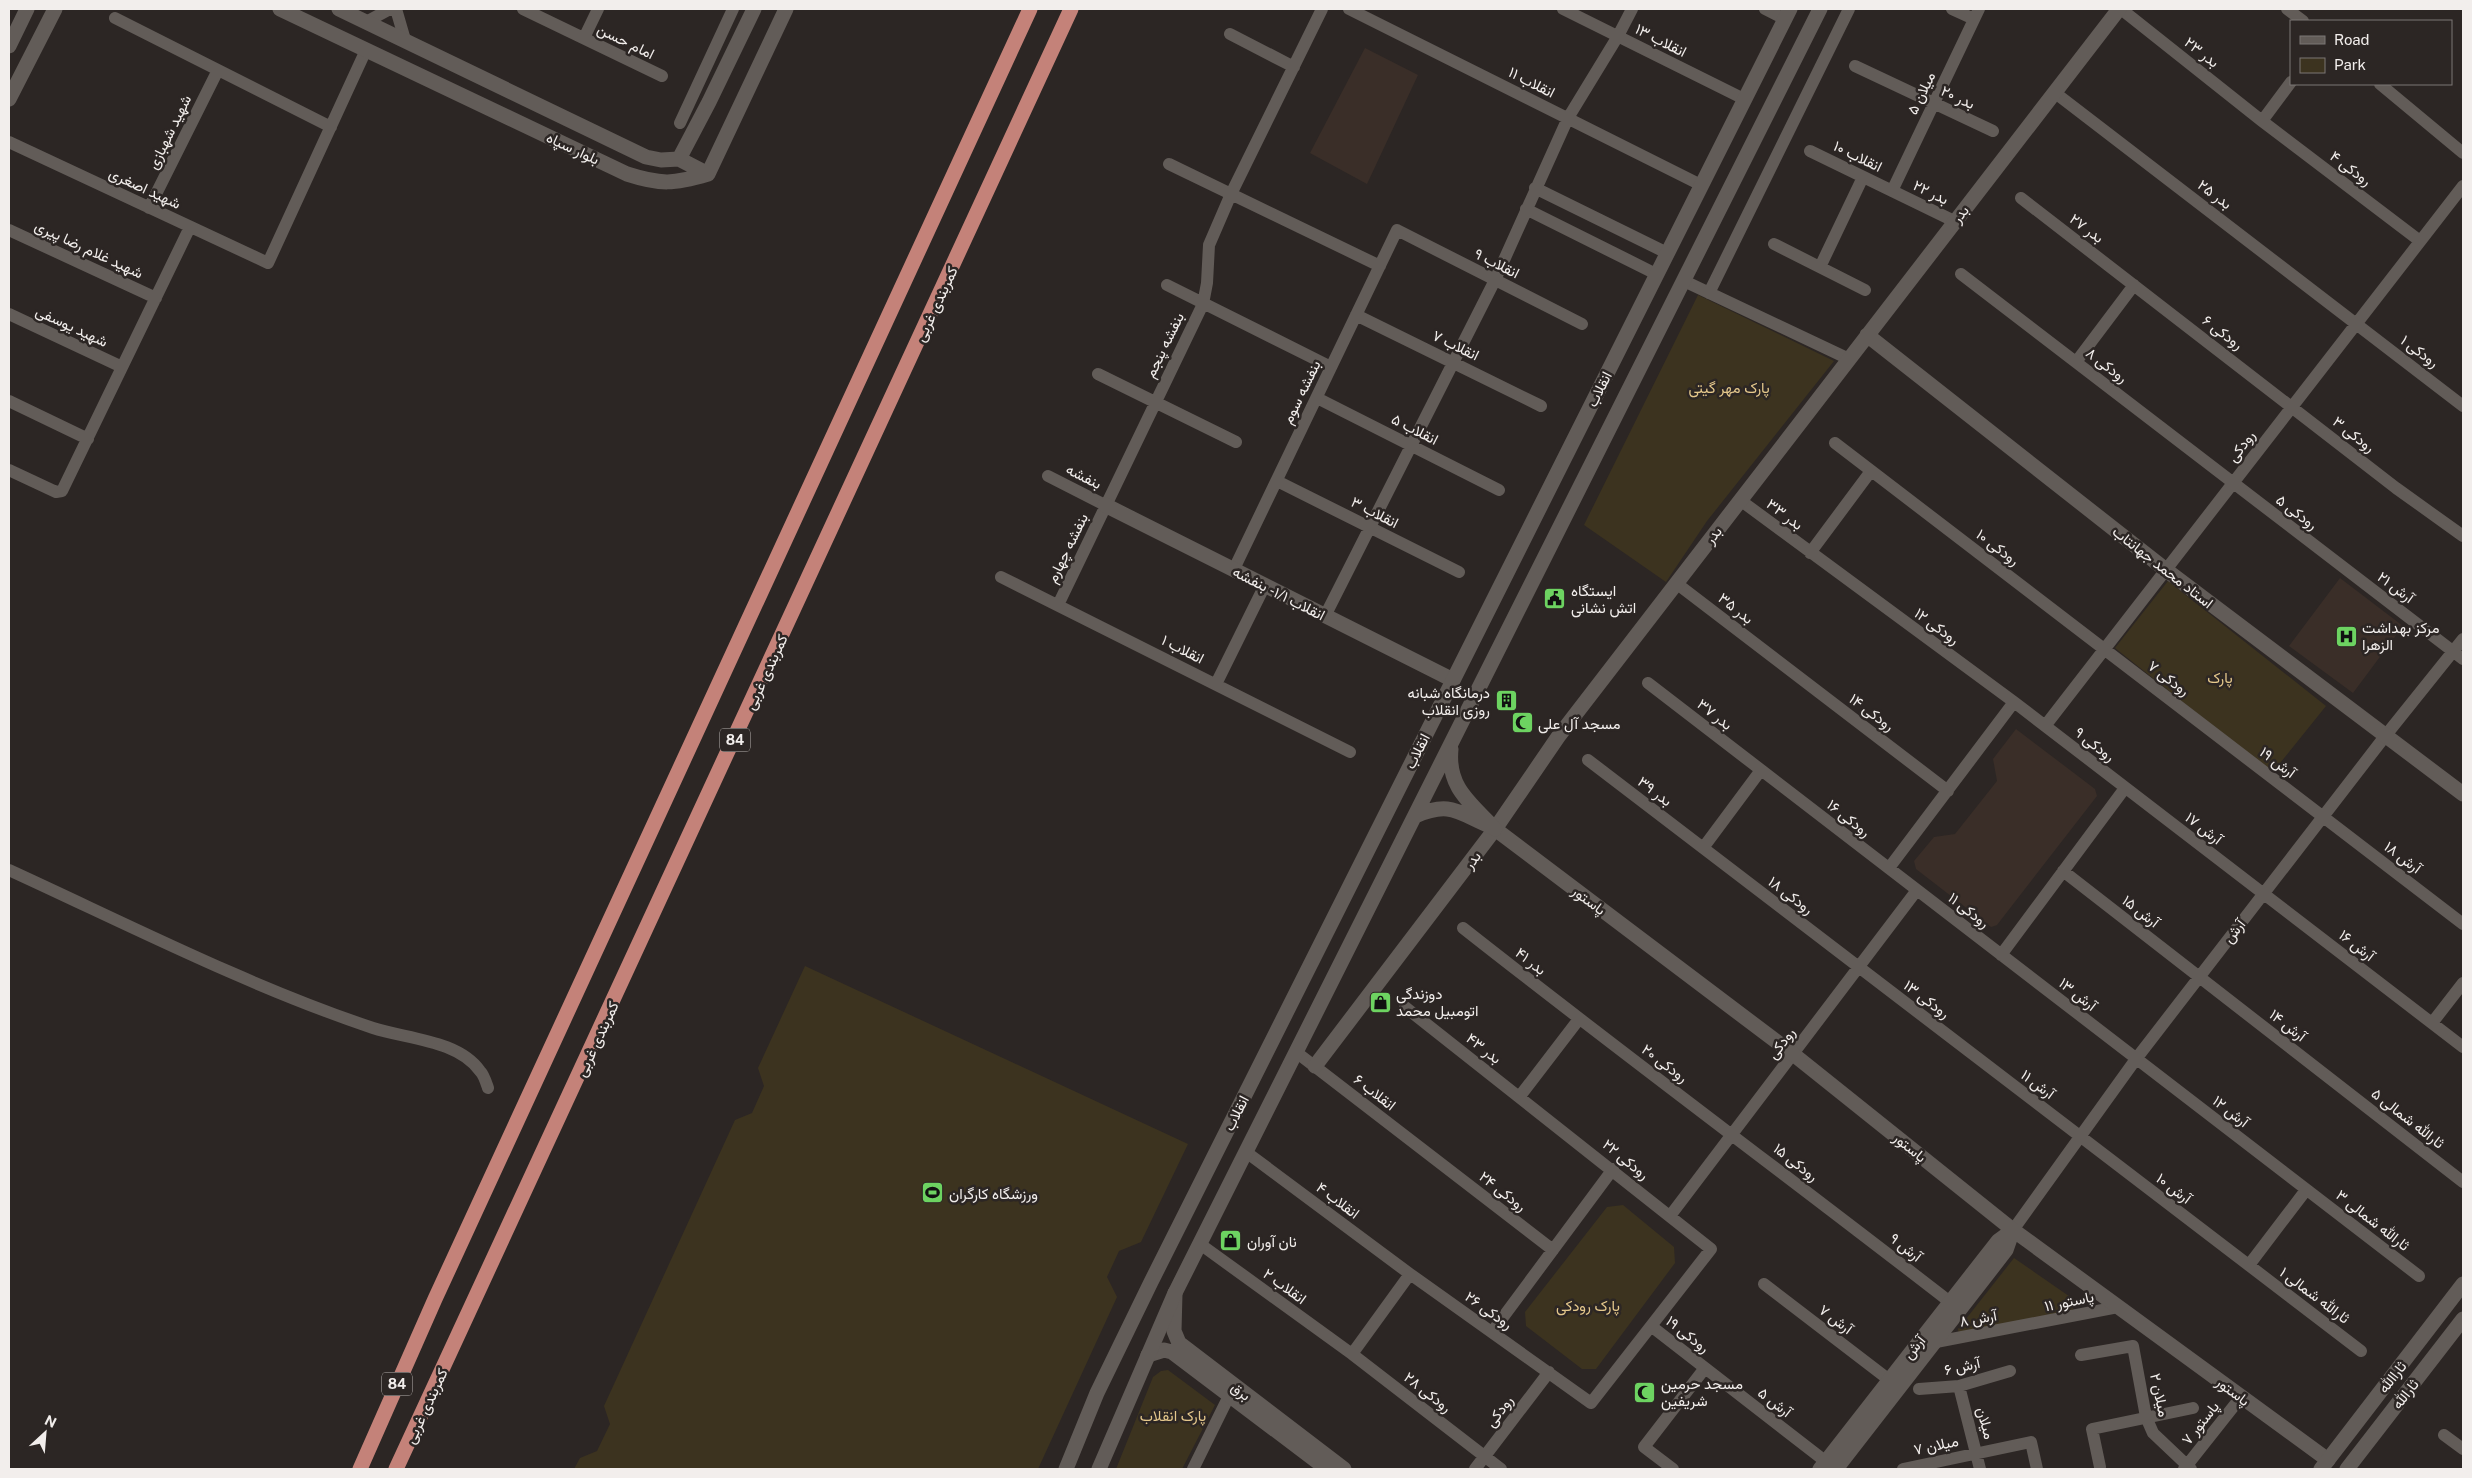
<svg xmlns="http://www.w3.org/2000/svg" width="2472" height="1478" font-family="'Public Sans',Vazirmatn,sans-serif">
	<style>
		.built { fill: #3a2e28 }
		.green { fill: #3c331f }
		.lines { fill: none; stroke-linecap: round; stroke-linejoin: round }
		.minor { stroke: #625c58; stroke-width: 12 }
		.tertiary { stroke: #625c58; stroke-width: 15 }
		.secondary { stroke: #625c58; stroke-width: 15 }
		.trunk { stroke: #c48279; stroke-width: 15 }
		.labels { text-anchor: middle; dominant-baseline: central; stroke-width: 5; stroke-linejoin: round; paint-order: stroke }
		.shield { fill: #2c2624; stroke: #b7b2b0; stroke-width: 1 }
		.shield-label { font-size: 14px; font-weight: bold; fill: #f2eeec }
		.street-label { font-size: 15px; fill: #f2eeec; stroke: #2c2624 }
		.park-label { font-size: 15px; fill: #e5c88c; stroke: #2c2624 }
		.poi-label { font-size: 15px; fill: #f2eeec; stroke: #2c2624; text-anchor: start }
	</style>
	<rect width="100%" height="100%" fill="#2c2624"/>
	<path class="built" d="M1365,48L1418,75L1367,184L1310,153Z
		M2340,578L2403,626L2353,693L2289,646Z
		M2016,729L2095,789L2097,796L1997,925L1991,927L1916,869L1914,861L1934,837L1955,834L1997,781L1993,759Z"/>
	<path class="green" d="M1698,295L1834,361L1707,521L1666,582L1584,525Z
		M2168,581L2326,706L2272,773L2115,648Z
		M805,966L1188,1144L1141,1242L1119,1251L1107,1277L1117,1297L1038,1469H574L580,1458L597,1451L610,1424L604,1406L735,1120L752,1113L764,1086L758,1068Z
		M1623,1205L1674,1247L1675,1263L1596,1369H1582L1526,1326L1525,1312L1607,1207Z
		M2014,1258L2079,1303L2064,1317L1959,1335L1958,1329Z
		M1168,1370L1215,1405L1182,1469H1116L1153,1377L1161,1371Z"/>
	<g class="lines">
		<path class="minor" d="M396,9L405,40
			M523,9L662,76
			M1349,9L1701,185
			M1563,9L1744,99
			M1765,9L1785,19
			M1952,9L1974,19
			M2121,9L2262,121L2420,241
			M2287,9L2303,21
			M115,18L331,127
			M366,22L390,9
			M1230,34L1294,67
			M584,38L598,9
			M1855,66L1993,131
			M2380,84L2463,153
			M2054,92L2463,406
			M2262,121L2291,82
			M680,123L733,9
			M9,142L268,263L366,50
			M1810,151L1954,221
			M1169,164L1380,266
			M1535,188L1667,253
			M1892,191L1979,9
			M2021,198L2396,488L2463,536
			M149,208L218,70
			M1526,209L1656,274
			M9,230L156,298
			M1774,244L1865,290
			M1820,267L1863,177
			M1961,274L2463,659
			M1684,281L1849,359
			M1167,285L1331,367
			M1709,293L1849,9
			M9,314L122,367
			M1356,315L1541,406
			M2076,362L2134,285
			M1098,374L1236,442
			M1317,398L1499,490
			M9,401L88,439
			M1835,443L2463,924
			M9,470L56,492L62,491L190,227
			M1048,476L1105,505
			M1277,481L1459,572
			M1740,500L2014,702L2463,1047
			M1810,553L1871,471
			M1234,569L1397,230L1582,324
			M1001,577L1350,752
			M1676,583L1948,791
			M1058,605L1203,304L1207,283L1209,245L1231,194L1322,9
			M1325,616L1495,280L1568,118L1618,36L1632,9
			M1648,683L2419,1276
			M1216,684L1265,585
			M2045,726L2463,186
			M1588,760L2361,1351
			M1703,848L1761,770
			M1889,868L2014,702
			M9,870C129,925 248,986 373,1028C407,1039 458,1040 480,1071C484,1075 486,1082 488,1088
			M2063,871L2463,1182
			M1463,928C1624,1055 1789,1177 1950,1302
			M2001,955L2125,788
			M2432,1023L2463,983
			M1296,1052L1553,1250
			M1520,1096L1579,1019
			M1246,1152L1410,1274L1591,1403L1711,1249L1405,1007
			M1670,1216L1917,890
			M2013,1230L2136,1059L2386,735L2463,639
			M1200,1244L1352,1354L1501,1469
			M2249,1265L2306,1190
			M1764,1284L1888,1379
			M1651,1326L1825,1461
			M1492,1332L1613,1169
			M1936,1342L2118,1307
			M1352,1354L1410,1274
			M2081,1355L2133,1346L2146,1417L2153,1433L2191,1469
			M1959,1386L1980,1469
			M1919,1389L1959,1386L2010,1371
			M2444,1435L2463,1449
			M2100,1467L2092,1429L2193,1408
			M1193,1469L1229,1396
			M1475,1469L1549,1372
			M1673,1469L1644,1447L1705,1368
			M1903,1469L2031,1442L2037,1469
			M2184,1469L2241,1397"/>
		<path class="tertiary" d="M9,46L27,9
			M9,99L55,9
			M1867,335L2166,570L2463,794
			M1105,505L1453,680
			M1495,829L1793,1054L2013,1230L2328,1460
			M1315,1066L1495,829L1558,737L2119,9
			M1175,1293L1174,1331L1179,1343L1344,1469
			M1148,1355L1164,1350L1172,1352L1327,1469
			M1820,1469L1998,1241L2013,1230
			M1836,1469L2006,1250L2013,1230"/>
		<path class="secondary" d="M280,9L627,174C661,185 674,184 708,174L786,9
			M339,9L646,157L661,160L679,159L708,174
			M679,159L709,102L754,9
			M1451,749C1447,788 1471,803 1495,829
			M1415,816C1450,801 1457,812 1490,826
			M1066,1469L1097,1393L1151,1282L1790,9
			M1099,1469L1175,1293L1820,9
			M2321,1469L2463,1284
			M2347,1469L2463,1319"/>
		<path class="trunk" d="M360,1469L435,1299L1030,9
			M396,1469L1071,9"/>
	</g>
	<defs>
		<symbol id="civic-square" viewBox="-11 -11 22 22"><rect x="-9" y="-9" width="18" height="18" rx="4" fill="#6dd361" stroke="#2c2624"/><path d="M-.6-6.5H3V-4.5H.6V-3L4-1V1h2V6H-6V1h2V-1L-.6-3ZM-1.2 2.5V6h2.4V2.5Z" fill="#111"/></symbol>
		<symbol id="hospital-square" viewBox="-11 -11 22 22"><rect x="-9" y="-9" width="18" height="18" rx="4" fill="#6dd361" stroke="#2c2624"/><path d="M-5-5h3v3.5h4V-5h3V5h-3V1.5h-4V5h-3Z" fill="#111"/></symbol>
		<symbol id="building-square" viewBox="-11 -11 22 22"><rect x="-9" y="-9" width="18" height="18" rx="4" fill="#6dd361" stroke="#2c2624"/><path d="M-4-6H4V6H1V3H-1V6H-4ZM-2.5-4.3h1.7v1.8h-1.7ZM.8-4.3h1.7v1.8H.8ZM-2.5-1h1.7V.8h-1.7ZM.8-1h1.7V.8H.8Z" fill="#111"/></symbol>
		<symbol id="mosque-square" viewBox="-11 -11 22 22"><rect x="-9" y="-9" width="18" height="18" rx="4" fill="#6dd361" stroke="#2c2624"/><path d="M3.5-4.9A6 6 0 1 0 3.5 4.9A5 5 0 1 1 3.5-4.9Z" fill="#111"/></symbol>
		<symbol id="shop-square" viewBox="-11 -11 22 22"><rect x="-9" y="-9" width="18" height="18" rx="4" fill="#6dd361" stroke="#2c2624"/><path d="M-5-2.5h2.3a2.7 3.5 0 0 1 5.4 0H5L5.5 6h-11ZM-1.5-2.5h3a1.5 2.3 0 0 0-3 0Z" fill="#111"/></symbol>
		<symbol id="stadium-square" viewBox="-11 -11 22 22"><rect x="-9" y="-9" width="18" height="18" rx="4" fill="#6dd361" stroke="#2c2624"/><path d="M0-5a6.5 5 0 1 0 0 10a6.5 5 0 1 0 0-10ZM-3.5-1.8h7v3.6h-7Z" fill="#111"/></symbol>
	</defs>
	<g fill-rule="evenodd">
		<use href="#civic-square" x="1542" y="586" width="25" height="25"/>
		<use href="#hospital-square" x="2334" y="624" width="25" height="25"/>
		<use href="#building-square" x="1494" y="688" width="25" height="25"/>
		<use href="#mosque-square" x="1510" y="710" width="25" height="25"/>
		<use href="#shop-square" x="1368" y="990" width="25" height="25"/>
		<use href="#stadium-square" x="920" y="1180" width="25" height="25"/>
		<use href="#shop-square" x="1218" y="1228" width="25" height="25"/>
		<use href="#mosque-square" x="1632" y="1380" width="25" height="25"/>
	</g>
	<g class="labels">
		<g class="shield">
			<rect x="720" y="728.5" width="30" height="23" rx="4"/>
			<rect x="382" y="1372.5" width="30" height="23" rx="4"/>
		</g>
		<g class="shield-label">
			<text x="735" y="740">84</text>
			<text x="397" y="1384">84</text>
		</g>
		<g class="street-label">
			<text transform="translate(1661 40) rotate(27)">انقلاب ۱۳</text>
			<text transform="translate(626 41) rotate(26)">امام حسن</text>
			<text transform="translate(2202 52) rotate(38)">بدر ۲۳</text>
			<text transform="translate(1532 82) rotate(27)">انقلاب ۱۱</text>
			<text transform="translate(1921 93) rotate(-64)">میلان ۵</text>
			<text transform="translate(1958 97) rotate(25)">بدر ۲۰</text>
			<text transform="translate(169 132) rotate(-64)">شهید شهبازی</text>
			<text transform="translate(573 148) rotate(25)">بلوار سپاه</text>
			<text transform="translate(1858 156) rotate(26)">انقلاب ۱۰</text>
			<text transform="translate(2351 168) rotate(37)">رودکی ۴</text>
			<text transform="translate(145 188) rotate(25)">شهید اصغری</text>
			<text transform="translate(1931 192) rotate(26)">بدر ۲۲</text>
			<text transform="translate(2215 194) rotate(37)">بدر ۲۵</text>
			<text transform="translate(1960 214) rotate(-52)">بدر</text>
			<text transform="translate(2087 228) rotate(37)">بدر ۲۷</text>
			<text transform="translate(89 249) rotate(25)">شهید غلام رضا پیری</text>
			<text transform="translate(1497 263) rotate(27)">انقلاب ۹</text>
			<text transform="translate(936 304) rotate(-65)">کمربندی غربی</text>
			<text transform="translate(72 326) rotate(25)">شهید یوسفی</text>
			<text transform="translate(2223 332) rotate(37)">رودکی ۶</text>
			<text transform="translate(1164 345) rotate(-64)">بنفشه پنجم</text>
			<text transform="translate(1456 345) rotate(26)">انقلاب ۷</text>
			<text transform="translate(2420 351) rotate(37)">رودکی ۱</text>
			<text transform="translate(2107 365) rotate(37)">رودکی ۸</text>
			<text transform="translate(1599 389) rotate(-63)">انقلاب</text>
			<text transform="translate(1301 392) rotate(-64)">بنفشه سوم</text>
			<text transform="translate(1415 429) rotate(27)">انقلاب ۵</text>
			<text transform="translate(2354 434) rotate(38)">رودکی ۳</text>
			<text transform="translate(2241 446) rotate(-53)">رودکی</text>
			<text transform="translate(1084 476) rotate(27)">بنفشه</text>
			<text transform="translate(1375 512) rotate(27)">انقلاب ۳</text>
			<text transform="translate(2297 512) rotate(37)">رودکی ۵</text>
			<text transform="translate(1785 514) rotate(37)">بدر ۳۳</text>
			<text transform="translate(1713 535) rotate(-52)">بدر</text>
			<text transform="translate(1998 547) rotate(37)">رودکی ۱۰</text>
			<text transform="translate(1067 548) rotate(-64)">بنفشه چهارم</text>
			<text transform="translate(2163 567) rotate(38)">استاد محمد جهانتاب</text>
			<text transform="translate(2396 587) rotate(37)">آرش ۲۱</text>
			<text transform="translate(1279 593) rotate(27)">انقلاب ۱/۱ - بنفشه</text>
			<text transform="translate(1736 608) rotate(38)">بدر ۳۵</text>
			<text transform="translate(1937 626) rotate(36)">رودکی ۱۲</text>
			<text transform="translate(1183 649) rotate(27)">انقلاب ۱</text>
			<text transform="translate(766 672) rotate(-65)">کمربندی غربی</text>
			<text transform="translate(2169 678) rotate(37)">رودکی ۷</text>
			<text transform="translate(1872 712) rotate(37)">رودکی ۱۴</text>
			<text transform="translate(1715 714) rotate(38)">بدر ۳۷</text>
			<text transform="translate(2095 744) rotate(38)">رودکی ۹</text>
			<text transform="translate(1417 751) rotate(-63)">انقلاب</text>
			<text transform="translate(2278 762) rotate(37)">آرش ۱۹</text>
			<text transform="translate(1655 791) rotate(37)">بدر ۳۹</text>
			<text transform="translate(1849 818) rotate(38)">رودکی ۱۶</text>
			<text transform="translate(2204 828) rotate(38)">آرش ۱۷</text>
			<text transform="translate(2403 857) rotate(37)">آرش ۱۸</text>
			<text transform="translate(1472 860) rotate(-53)">بدر</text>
			<text transform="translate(1791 895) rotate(37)">رودکی ۱۸</text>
			<text transform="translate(1589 900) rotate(37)">پاستور</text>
			<text transform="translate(1969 910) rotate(38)">رودکی ۱۱</text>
			<text transform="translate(2141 911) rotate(38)">آرش ۱۵</text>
			<text transform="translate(2234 931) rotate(-52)">آرش</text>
			<text transform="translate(2357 945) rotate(38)">آرش ۱۶</text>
			<text transform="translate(1531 961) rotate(38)">بدر ۴۱</text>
			<text transform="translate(2078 994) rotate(38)">آرش ۱۳</text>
			<text transform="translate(1927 999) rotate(37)">رودکی ۱۳</text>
			<text transform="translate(2288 1025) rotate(38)">آرش ۱۴</text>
			<text transform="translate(597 1039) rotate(-65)">کمربندی غربی</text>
			<text transform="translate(1781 1043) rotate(-53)">رودکی</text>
			<text transform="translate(1484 1048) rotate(38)">بدر ۴۳</text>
			<text transform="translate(1665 1063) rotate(37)">رودکی ۲۰</text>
			<text transform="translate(2038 1084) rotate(37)">آرش ۱۱</text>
			<text transform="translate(1375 1092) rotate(38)">انقلاب ۶</text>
			<text transform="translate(2231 1111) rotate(38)">آرش ۱۲</text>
			<text transform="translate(1236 1113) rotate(-63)">انقلاب</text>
			<text transform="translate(2408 1118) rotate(38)">ثارالله شمالی ۵</text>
			<text transform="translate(1910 1147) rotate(39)">پاستور</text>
			<text transform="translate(1626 1159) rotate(39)">رودکی ۲۲</text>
			<text transform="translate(1796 1162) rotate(38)">رودکی ۱۵</text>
			<text transform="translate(2174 1188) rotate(37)">آرش ۱۰</text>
			<text transform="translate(1503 1191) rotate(38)">رودکی ۲۴</text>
			<text transform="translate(1338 1200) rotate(37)">انقلاب ۴</text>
			<text transform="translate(2373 1220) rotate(38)">ثارالله شمالی ۳</text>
			<text transform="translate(1906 1247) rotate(38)">آرش ۹</text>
			<text transform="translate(1285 1286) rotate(36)">انقلاب ۲</text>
			<text transform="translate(2315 1295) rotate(37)">ثارالله شمالی ۱</text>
			<text transform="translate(2069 1301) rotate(-12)">پاستور ۱۱</text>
			<text transform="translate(1489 1310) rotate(35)">رودکی ۲۶</text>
			<text transform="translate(1978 1318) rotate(-10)">آرش ۸</text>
			<text transform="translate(1836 1319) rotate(37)">آرش ۷</text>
			<text transform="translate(1688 1334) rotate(38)">رودکی ۱۹</text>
			<text transform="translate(1914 1347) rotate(-51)">آرش</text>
			<text transform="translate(1962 1366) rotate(-12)">آرش ۶</text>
			<text transform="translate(2392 1377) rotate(-52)">ثاراالله</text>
			<text transform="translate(1241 1391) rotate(37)">برق</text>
			<text transform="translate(2233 1391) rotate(37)">پاستور</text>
			<text transform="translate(1428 1392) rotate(38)">رودکی ۲۸</text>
			<text transform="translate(2405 1394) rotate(-52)">ثارالله</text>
			<text transform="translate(2160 1395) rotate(78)">میلان ۲</text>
			<text transform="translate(1775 1402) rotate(38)">آرش ۵</text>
			<text transform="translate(426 1406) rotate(-65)">کمربندی غربی</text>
			<text transform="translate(1499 1411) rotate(-53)">رودکی</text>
			<text transform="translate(1986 1423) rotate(75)">میلان</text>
			<text transform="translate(2200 1423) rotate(-52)">پاستور ۷</text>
			<text transform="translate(1936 1445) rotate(-12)">میلان ۷</text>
		</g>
		<g class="park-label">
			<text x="1729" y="387">پارک مهر گیتی</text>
			<text x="2220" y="677">پارک</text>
			<text x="1588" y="1305">پارک رودکی</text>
			<text x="1173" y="1415">پارک انقلاب</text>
		</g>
		<g class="poi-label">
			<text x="1571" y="590">ایستگاه<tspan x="1571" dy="17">اتش نشانی</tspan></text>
			<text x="2362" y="627">مرکز بهداشت<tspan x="2362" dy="17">الزهرا</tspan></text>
			<text x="1490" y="692" text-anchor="end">درمانگاه شبانه<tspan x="1490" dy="17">روزی انقلاب</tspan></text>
			<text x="1538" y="723">مسجد آل علی</text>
			<text x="1396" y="993">دوزندگی<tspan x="1396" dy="17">اتومبیل محمد</tspan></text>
			<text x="949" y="1193">ورزشگاه کارگران</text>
			<text x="1247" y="1241">نان آوران</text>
			<text x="1661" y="1383">مسجد حرمین<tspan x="1661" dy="17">شریفین</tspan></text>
		</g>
	</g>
	<rect width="2472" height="1478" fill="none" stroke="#f2eeec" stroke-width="20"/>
	<rect x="2290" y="20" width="162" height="65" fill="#2c2624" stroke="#7b7674"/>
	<rect x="2300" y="36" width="25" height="8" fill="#625c58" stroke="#7b7674"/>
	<text x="2334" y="45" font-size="15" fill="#f2eeec">Road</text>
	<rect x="2300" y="58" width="25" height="15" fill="#3c331f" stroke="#7b7674"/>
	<text x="2334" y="70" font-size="15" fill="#f2eeec">Park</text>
	<g transform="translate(45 1433) rotate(26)" stroke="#2c2624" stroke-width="4" paint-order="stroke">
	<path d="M0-4L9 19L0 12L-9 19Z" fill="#f2eeec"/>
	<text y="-8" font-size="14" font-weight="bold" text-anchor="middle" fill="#f2eeec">N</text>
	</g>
</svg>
